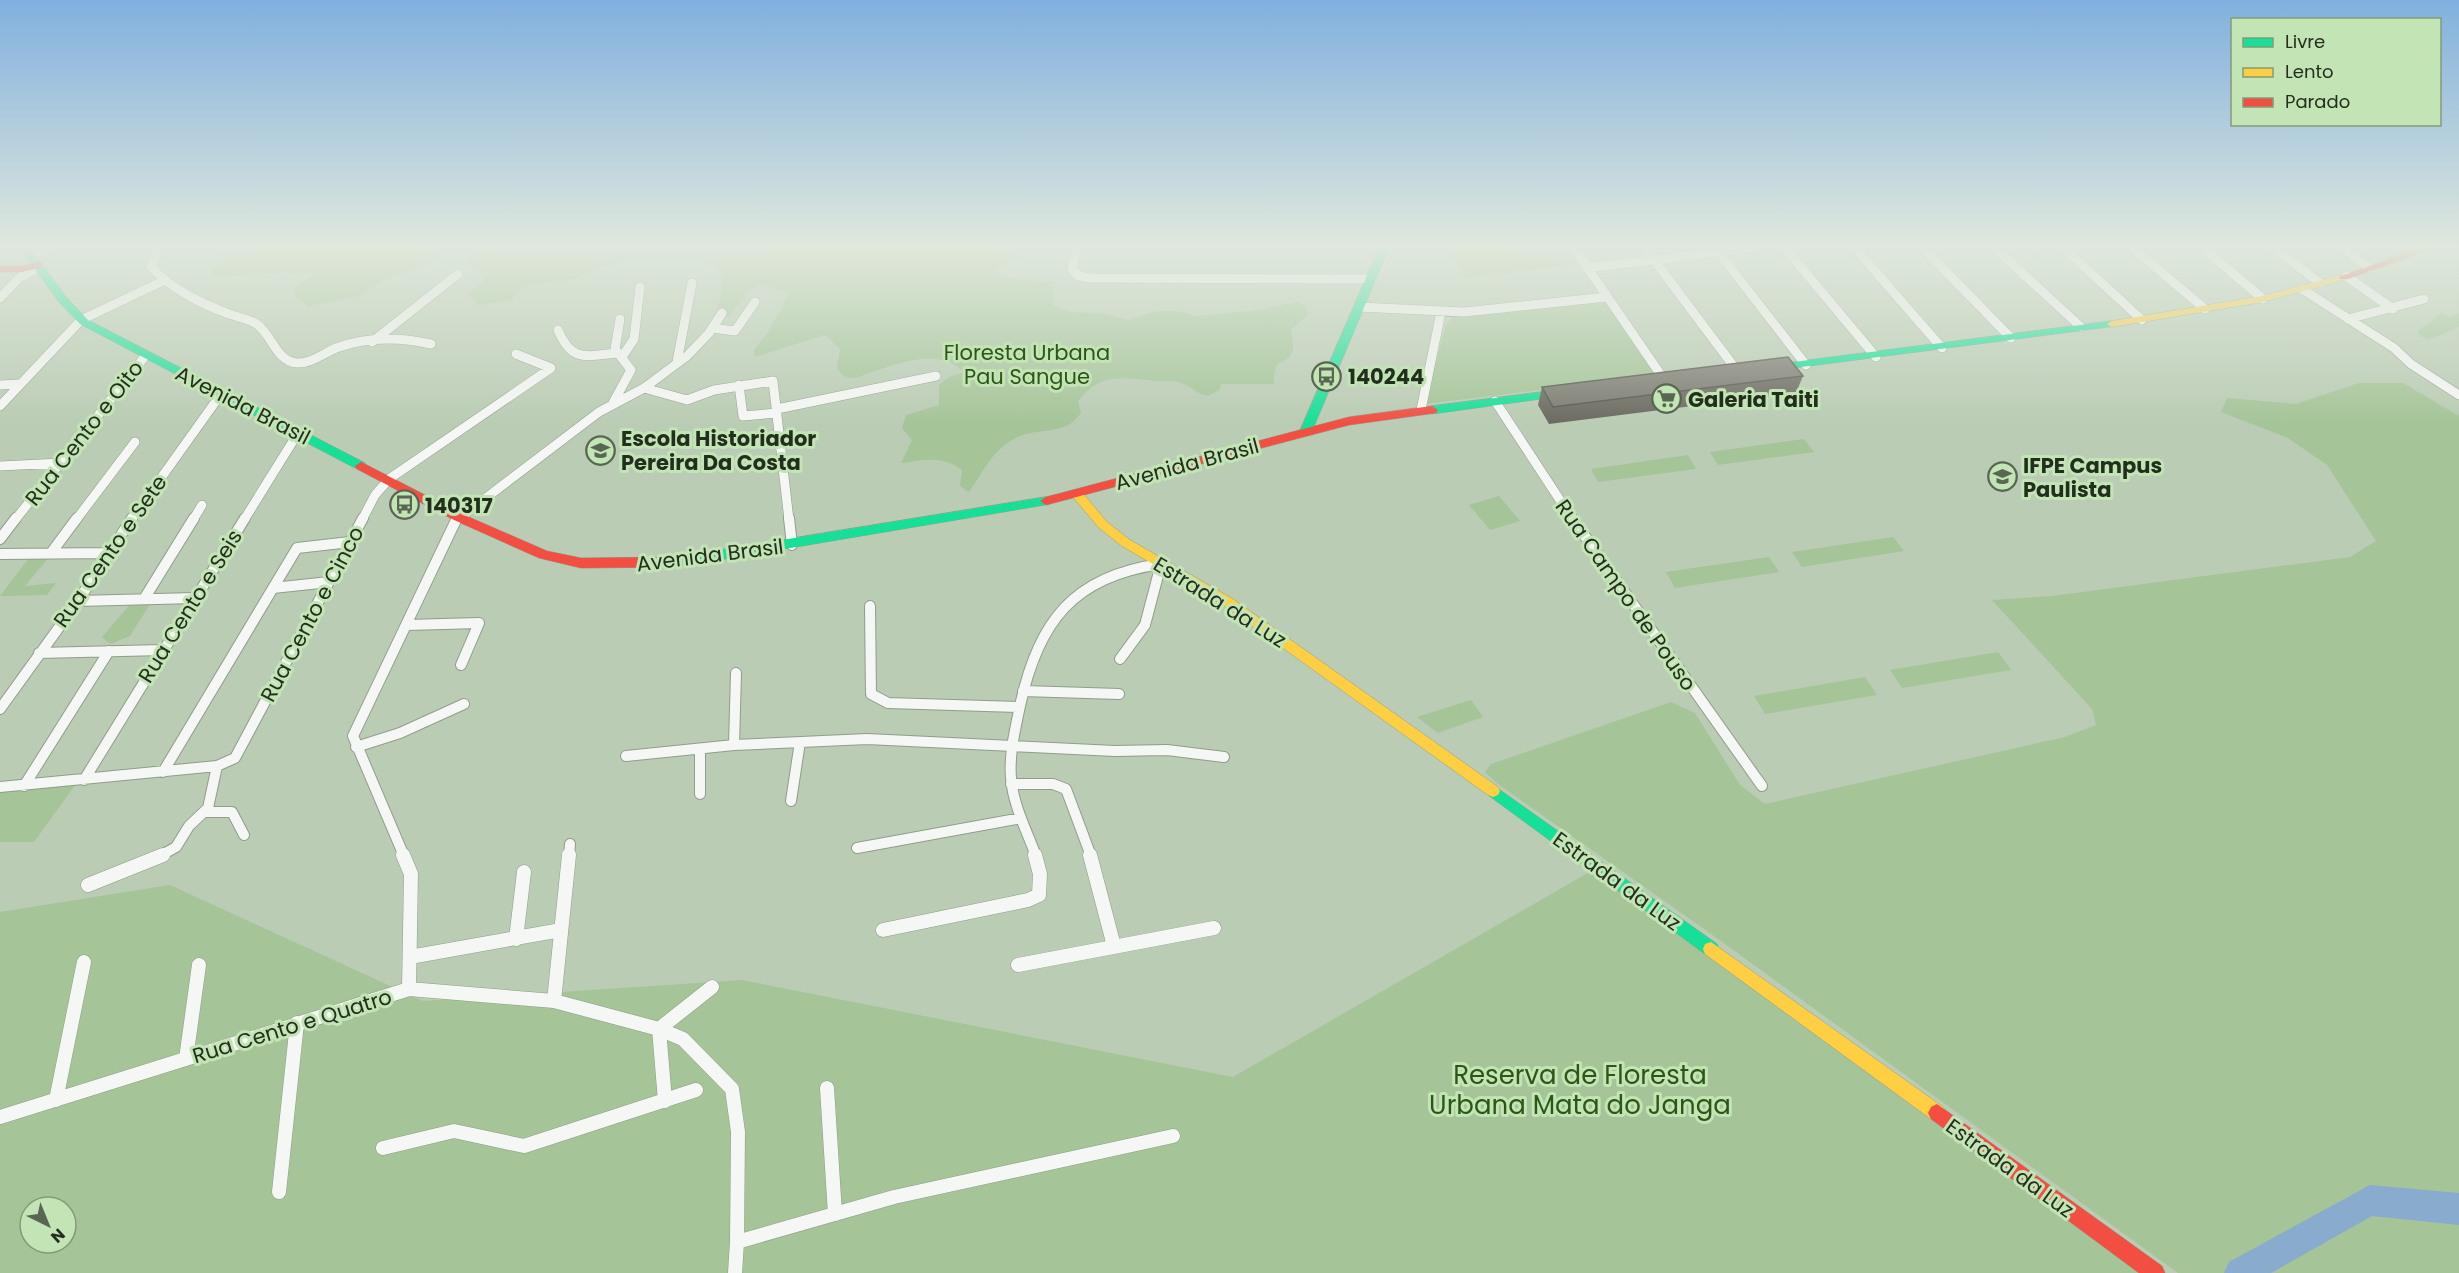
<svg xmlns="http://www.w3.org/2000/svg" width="2459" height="1273" font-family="Poppins,sans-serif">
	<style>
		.green { fill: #a5c498; fill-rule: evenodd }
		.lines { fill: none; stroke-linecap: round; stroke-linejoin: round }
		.river { fill: #88abce; fill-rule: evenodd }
		.street-far2-casing { stroke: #909d8a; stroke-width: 10 }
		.street-far1-casing { stroke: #909d8a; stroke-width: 12 }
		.street-casing { stroke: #909d8a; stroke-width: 15 }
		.fast-casing { stroke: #909d8a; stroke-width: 1 }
		.slow-casing { stroke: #909d8a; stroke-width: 1 }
		.jam-casing { stroke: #909d8a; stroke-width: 1 }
		.street-far2 { stroke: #f5f7f4; stroke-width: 9 }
		.street-far1 { stroke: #f5f7f4; stroke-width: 10 }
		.street { stroke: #f5f7f4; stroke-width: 14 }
		.fast { fill: #16e098; fill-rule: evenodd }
		.slow { fill: #ffcf43; fill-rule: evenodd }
		.jam { fill: #f24e42; fill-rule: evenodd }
		.wall { fill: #6a6960 }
		.building { fill: #7b7a70; stroke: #56554e; stroke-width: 1.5 }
		.labels { text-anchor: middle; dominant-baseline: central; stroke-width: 6; stroke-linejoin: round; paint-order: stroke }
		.park-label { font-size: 21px; fill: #2c5616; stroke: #c3e4b5 }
		.poi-label { font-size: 21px; font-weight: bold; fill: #232f1d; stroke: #c3e4b5; text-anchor: start }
		.street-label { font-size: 21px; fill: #232f1d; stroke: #c3e4b5 }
		.near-park-label { font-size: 26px; fill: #2c5616; stroke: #c3e4b5 }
	</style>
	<rect width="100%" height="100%" fill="#baccb4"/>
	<path class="green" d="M209,248H457L445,250L429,263L382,281L362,295L309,306L299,300L293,290L316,273L282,272L215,277L212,270L224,260L211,254Z
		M471,248H1022L998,268V274L1022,280L1053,282V306L1073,312L1099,313L1130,320L1156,311H1179L1196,316L1253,311L1298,302L1307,306L1308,315L1291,330C1291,336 1294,344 1293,349C1288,368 1273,353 1274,384H1221L1219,390L1208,396C1196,394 1190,385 1179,382C1171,380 1162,382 1155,381C1122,378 1101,372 1078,401L1081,413C1065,436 1041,427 1018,437C991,450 985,470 969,492L960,486L962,470C942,455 925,460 901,463L912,440L902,428L906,415L939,405V385L947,378L964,372C940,348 904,361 875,371C868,373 859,378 852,378C845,378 841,374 837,368L840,349L825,335L755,357L754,350L770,329L789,293L760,284L748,290L729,317L717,312C719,300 726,283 719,272C706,252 630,259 608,265C596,268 585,276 573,279C551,284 524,278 511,300L478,305L469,293L483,282L484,274L473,269L468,259L476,250Z
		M1447,248H1569L1580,264L1465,278Z
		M1605,299L1658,376L1424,404L1446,325L1455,315Z
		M2442,313L2450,317L2459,313V327L2428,340L2418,334L2419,330Z
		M2359,383H2403L2459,416V1273H2178L1714,936L1498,784L1485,772L1491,764L1671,702L1695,713L1740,785L1765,804L2065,737L2096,725L2092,709L1992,600L2052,596L2350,557L2376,541L2327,465L2288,438L2221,412L2227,398L2296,404Z
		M1804,439L1814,452L1718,465L1710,452Z
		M1688,455L1696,469L1598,482L1591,469Z
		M1499,496L1520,521L1490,530L1469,505Z
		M1893,537L1904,551L1802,567L1792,552Z
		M49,557L25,586L56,583L47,595L0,596L29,558Z
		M1769,557L1779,572L1675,588L1666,572Z
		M152,601L130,636L110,644L102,637L132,602Z
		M1998,652L2011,670L1902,688L1890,670Z
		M1865,677L1877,695L1765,714L1754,696Z
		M1471,700L1483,717L1438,733L1417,717Z
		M78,781L34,842H0V786Z
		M1593,870L2145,1273H0V912L170,885L423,1001L742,980L1233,1077ZM30,1207H66V1243H30Z"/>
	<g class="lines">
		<path class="river" d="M2370,1185L2459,1193V1225L2372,1216L2271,1273H2224L2229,1262Z"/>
		<defs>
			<path id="street-far2" d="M159,248L151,267C173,290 200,303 229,314C238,317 247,319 255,323C272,333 275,361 297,363C311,364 324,353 336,348C366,337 400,337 431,344
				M1076,248L1072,270L1079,276L1091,278L1372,279
				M1574,248L1665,381
				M1645,248L1738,372
				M1785,248L1876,357
				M1855,248L1942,348
				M1923,248L2011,338
				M1995,248L2081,327
				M2064,248L2142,320
				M2133,248L2205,309
				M2203,248L2263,299
				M2274,248L2320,283
				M2344,248L2369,268
				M1716,249L1806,365
				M30,255L51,248
				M1587,268L1752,248
				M2346,276L2393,309
				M2302,289L2394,348L2411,364L2459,395
				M0,298L19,278L39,267
				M1359,307L1464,312L1607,297
				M2348,319L2424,299
				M712,328L735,331L755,302
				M558,330C572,363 586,356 617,353
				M372,342L458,274
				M622,357L634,339L640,287
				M677,362L692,283
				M0,385L19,384
				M739,385L743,416L777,413
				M644,388L687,400L714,390L773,381L789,520
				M1495,401L1573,520
				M613,403L631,370L615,349L620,319
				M0,406L81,320L163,281
				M777,409L936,376
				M1421,410L1441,312
				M0,466L61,463
				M15,520L146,355
				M76,520L135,442
				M131,520L221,394
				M193,520L202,505
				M244,520L298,433
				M362,520L375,495L389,479L551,368L516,354
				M457,520L599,412L644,388L687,356L709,333L722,313"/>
			<path id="street-far1" d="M789,518L792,545
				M1572,518L1762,786
				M0,539L16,518
				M51,553L77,518
				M0,554L107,553
				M273,588L297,548L350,542
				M144,599L194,518
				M78,601L195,598
				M870,606L871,694L888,703L1019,707
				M407,625L479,623L461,665
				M39,653L163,650
				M1023,691L1119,694
				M0,709L78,601L132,518
				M734,745L736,673
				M356,747L400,733L464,704
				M700,749V794
				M626,756L734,745L867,739L1115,751L1167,750L1224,757
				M163,772L273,588L329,582
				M84,780L245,518
				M1011,784H1053L1066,789L1091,856
				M24,786L109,651
				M0,787L217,766L235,758L363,518
				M791,801L800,742
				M205,812H232L244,835
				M857,848L1021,818
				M160,856L176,847L189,826L208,808L217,766
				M404,856L353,736L457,518
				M569,856L570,844
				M1036,856C1027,831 1013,805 1011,778C1009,754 1015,730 1020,706C1038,622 1073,576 1161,564L1145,625L1120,659"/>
			<path id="street" d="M1090,855L1114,946
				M88,885L163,855
				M883,930L1028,900L1039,895L1040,874L1035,855
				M516,939L524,872
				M410,957L561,930
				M1018,965L1214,928
				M409,989L554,1001L659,1029L683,1039L732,1089L738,1132L737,1242L894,1197L1173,1136
				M554,1001L569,855
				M186,1059L199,965
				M827,1088L835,1214
				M56,1100L84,962
				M665,1101L659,1029L712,987
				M0,1117L409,989L411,874L403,855
				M383,1148L454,1131L524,1146L696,1090
				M279,1192L297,1023
				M735,1273L737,1242"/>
			<path id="fast" d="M20,248H30L67,298L88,320L365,463L367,466L365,469H357L80,324L59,302Z
				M1379,248H1389L1312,431L1306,435L1302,434L1300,431Z
				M2112,321L2117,324L2116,326L1771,371L1765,368L1771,365Z
				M1565,389L1571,393L1569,395L1432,414L1426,410L1432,406Z
				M1046,497L1052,501L1050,504L677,567L671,562L677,557Z
				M1493,785L1717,944L1719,949L1717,954L1711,956L1705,954L1488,795L1486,791L1488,787Z"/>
			<path id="slow" d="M2344,274L2348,275V279L2263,302L2112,327L2107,324L2112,321L2262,296Z
				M1077,490L1081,491L1107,522L1130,540L1233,599L1498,787L1500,791L1498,795L1493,797L1488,795L1223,605L1122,546L1099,528L1073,497L1071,494L1073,491Z
				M1711,942L1943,1107L1946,1113L1943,1119L1937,1122L1931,1119L1705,954L1703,949L1705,944Z"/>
			<path id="jam" d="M2419,248H2434L2348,279H2340L2339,277Z
				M38,262L42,263V267L22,272H0V266H22Z
				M1432,406L1438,410L1436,413L1349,425L1046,505L1040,501L1046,497L1349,417Z
				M361,462L462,514L547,551L581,558L677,557L683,562L677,567L581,568L539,558L454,520L357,469L355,466Z
				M1937,1104L2162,1266L2165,1273H2139L1931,1119L1928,1113L1931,1107Z"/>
		</defs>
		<use href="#street-far2" class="street-far2-casing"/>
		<use href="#street-far1" class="street-far1-casing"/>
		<use href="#street" class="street-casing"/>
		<use href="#fast" class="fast-casing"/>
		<use href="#slow" class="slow-casing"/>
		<use href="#jam" class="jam-casing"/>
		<use href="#street-far2" class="street-far2"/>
		<use href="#street-far1" class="street-far1"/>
		<use href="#street" class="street"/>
		<use href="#fast" class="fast"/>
		<use href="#slow" class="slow"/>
		<use href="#jam" class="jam"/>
	</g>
	<path class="wall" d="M1803,376L1796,393L1549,424L1538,405L1542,387Z"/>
	<path class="building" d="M1788,357L1803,376L1553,407L1542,387Z"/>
	<linearGradient id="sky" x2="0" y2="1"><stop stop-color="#81b0de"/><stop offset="0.58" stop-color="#e0e8dd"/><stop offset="1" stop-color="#e0e8dd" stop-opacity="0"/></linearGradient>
	<rect width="2459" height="426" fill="url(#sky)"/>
	<defs>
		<symbol id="bus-ring" viewBox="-11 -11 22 22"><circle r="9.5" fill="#c3e4b5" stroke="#586652" stroke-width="1.5"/><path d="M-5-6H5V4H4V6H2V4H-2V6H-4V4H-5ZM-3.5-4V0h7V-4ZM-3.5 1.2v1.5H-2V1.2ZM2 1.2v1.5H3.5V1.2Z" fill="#586652"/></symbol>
		<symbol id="supermarket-ring" viewBox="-11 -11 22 22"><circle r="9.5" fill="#c3e4b5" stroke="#586652" stroke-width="1.5"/><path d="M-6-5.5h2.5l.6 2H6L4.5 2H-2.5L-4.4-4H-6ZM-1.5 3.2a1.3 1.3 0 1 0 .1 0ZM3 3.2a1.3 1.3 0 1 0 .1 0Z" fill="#586652"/></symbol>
		<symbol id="school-ring" viewBox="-11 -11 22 22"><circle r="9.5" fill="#c3e4b5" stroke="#586652" stroke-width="1.5"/><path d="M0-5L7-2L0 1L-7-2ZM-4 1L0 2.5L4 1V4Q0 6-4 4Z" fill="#586652"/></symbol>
		<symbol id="university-ring" viewBox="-11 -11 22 22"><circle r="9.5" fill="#c3e4b5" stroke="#586652" stroke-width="1.5"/><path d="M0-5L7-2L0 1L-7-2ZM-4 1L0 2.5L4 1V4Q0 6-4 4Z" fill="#586652"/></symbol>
	</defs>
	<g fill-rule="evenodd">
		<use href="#bus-ring" x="1310" y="360" width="33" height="33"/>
		<use href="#supermarket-ring" x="1650" y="382" width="33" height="33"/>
		<use href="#school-ring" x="584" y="434" width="33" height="33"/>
		<use href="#university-ring" x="1986" y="460" width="33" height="33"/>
		<use href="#bus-ring" x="388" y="488" width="33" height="33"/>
	</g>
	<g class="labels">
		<g class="park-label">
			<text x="1027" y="352">Floresta Urbana<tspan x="1027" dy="24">Pau Sangue</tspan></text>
		</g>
		<g class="poi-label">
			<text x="1348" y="376">140244</text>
			<text x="1688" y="399">Galeria Taiti</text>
			<text x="621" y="438">Escola Historiador<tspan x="621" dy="24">Pereira Da Costa</tspan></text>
			<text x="2023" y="465">IFPE Campus<tspan x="2023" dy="24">Paulista</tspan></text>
			<text x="425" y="505">140317</text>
		</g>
		<g class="street-label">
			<text transform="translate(243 405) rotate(27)">Avenida Brasil</text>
			<text transform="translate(84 433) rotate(-52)">Rua Cento e Oito</text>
			<text transform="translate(1187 464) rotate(-15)">Avenida Brasil</text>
			<text transform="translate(110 551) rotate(-55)">Rua Cento e Sete</text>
			<text transform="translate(710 555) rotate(-7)">Avenida Brasil</text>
			<text transform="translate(1626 595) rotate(55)">Rua Campo de Pouso</text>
			<text transform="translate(1220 602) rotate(32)">Estrada da Luz</text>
			<text transform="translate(190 606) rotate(-58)">Rua Cento e Seis</text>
			<text transform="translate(312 614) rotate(-62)">Rua Cento e Cinco</text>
			<text transform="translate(1617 881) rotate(36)">Estrada da Luz</text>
			<text transform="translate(292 1026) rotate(-17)">Rua Cento e Quatro</text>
			<text transform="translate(2010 1168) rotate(36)">Estrada da Luz</text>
		</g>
		<g class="near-park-label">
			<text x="1580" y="1075">Reserva de Floresta<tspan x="1580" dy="30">Urbana Mata do Janga</tspan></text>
		</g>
	</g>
	<rect x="2231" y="18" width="210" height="108" fill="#c3e4b5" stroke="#839c78" stroke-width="1.5"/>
	<rect x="2243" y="38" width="30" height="9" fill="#16e098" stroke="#839c78" stroke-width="1.5"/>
	<text x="2285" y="48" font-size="18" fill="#232f1d">Livre</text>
	<rect x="2243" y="68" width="30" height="9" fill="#ffcf43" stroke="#839c78" stroke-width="1.5"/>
	<text x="2285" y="78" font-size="18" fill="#232f1d">Lento</text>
	<rect x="2243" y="98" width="30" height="9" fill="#f24e42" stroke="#839c78" stroke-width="1.5"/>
	<text x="2285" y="108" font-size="18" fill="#232f1d">Parado</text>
	<g transform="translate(48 1225) rotate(137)"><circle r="28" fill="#c3e4b5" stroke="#839c78" stroke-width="1.5"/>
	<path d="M0-4.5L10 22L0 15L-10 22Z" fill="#586652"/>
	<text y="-9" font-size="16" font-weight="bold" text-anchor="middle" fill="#232f1d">N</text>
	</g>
</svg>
